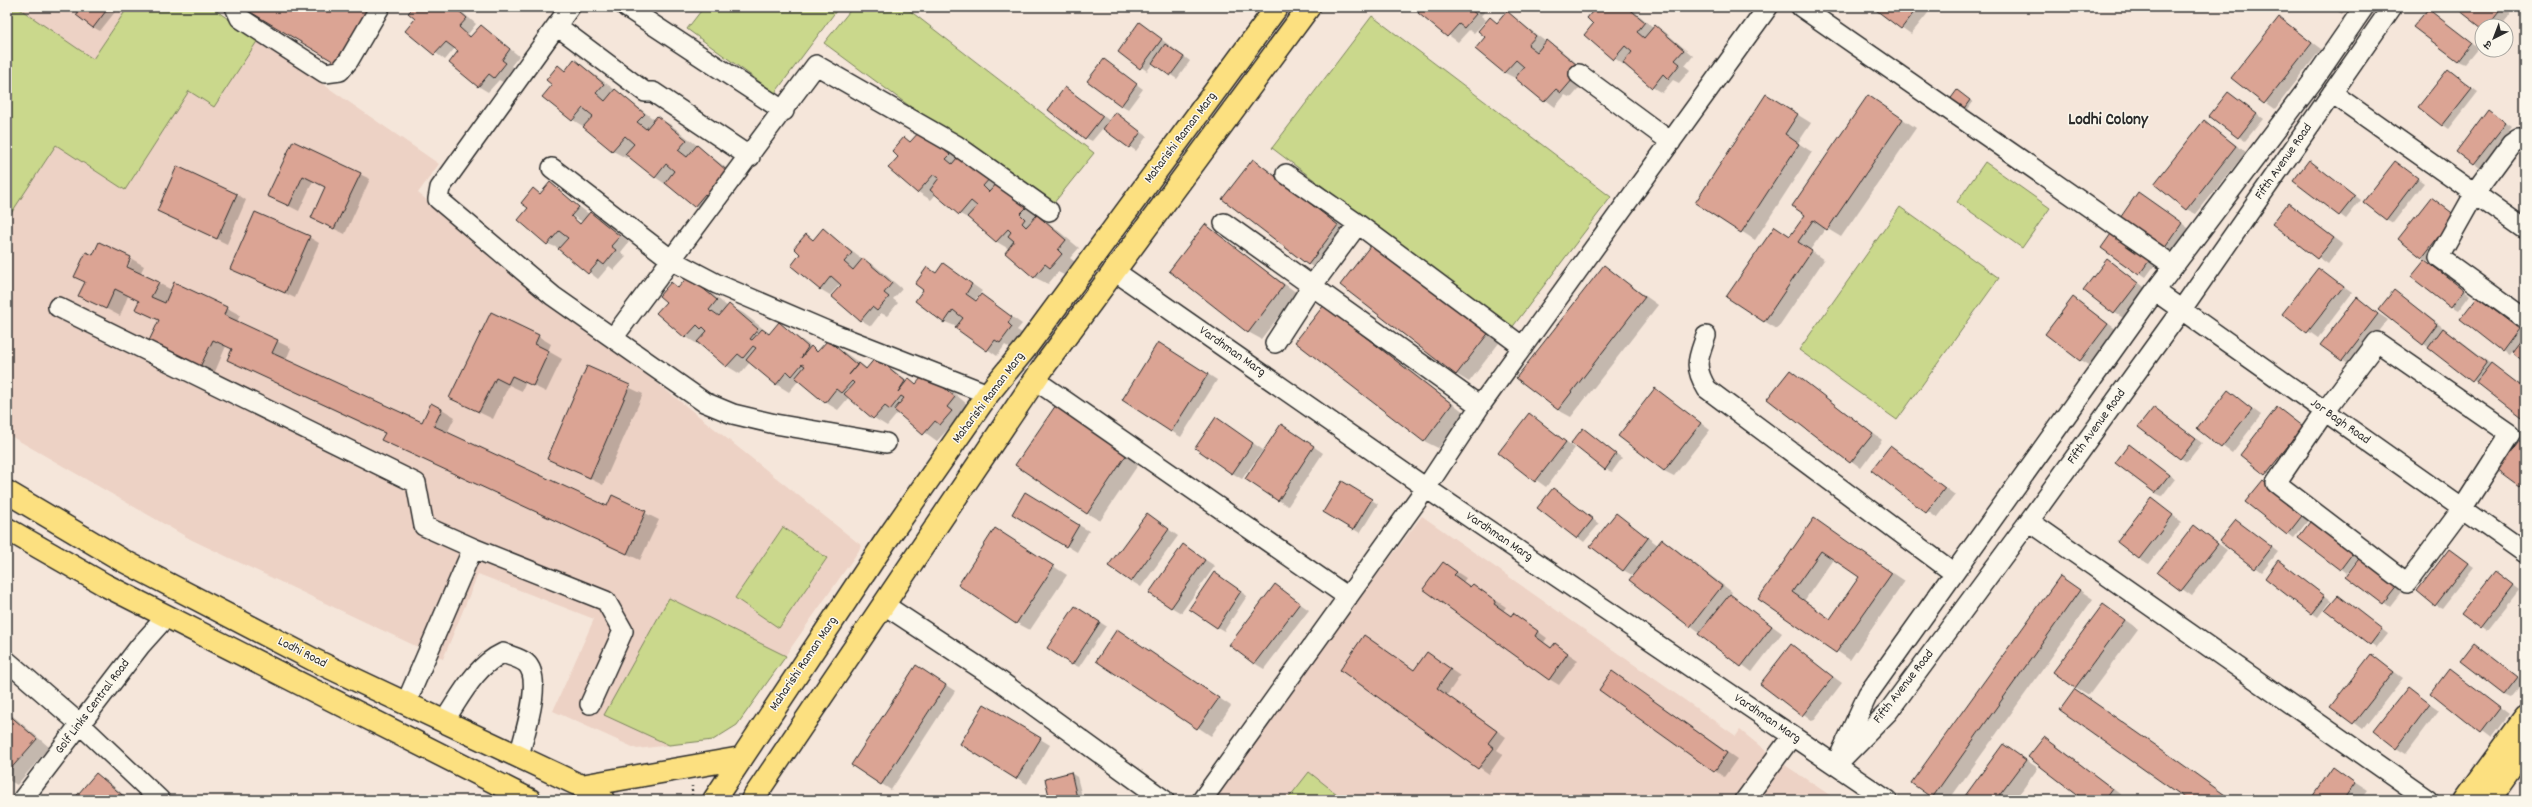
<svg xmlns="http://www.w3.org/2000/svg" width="2532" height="807" font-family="Dekko,'Playpen Sans Deva',sans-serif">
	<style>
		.built { fill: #edd2c5 }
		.green { fill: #cad88c; stroke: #7a825c }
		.shadow { fill: #0003; fill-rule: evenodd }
		.building { fill: #dba494; stroke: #2b2b2b; fill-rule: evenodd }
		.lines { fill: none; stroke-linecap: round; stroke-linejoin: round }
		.minor-casing { stroke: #2b2b2b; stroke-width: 22 }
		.major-casing { stroke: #2b2b2b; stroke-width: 25 }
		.path { stroke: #2b2b2b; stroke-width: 2.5; stroke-dasharray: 1 3; stroke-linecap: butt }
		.minor { stroke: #fbf7ec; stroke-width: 19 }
		.major { stroke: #fce080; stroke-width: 22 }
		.labels { text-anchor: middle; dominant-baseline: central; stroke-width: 3; stroke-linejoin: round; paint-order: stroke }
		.street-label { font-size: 13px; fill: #2b2b2b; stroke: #fbf7ec }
		.district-label { font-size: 17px; font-weight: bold; fill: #2b2b2b; stroke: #fbf7ec }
	</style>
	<rect width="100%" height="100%" fill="#f5e6da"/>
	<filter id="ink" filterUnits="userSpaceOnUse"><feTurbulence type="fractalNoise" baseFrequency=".025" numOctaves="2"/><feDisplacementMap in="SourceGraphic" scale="8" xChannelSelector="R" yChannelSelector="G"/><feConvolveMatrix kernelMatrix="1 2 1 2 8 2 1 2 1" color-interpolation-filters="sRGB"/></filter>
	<g filter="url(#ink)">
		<path class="built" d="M7,7H211L439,164L418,193L862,546L737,725L713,740L637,749L553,711L594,619L478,574L443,659L192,540L7,434Z
			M1422,516L1736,736L1740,730L1776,759L1837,800H1206Z"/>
		<path class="green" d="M7,7H17L93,59L128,7H211L258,40L214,107L189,91L125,190L56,145L10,215L7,213Z
			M704,7H839L775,93L687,29Z
			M853,7H905L1094,153L1049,209L824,43Z
			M1372,16L1611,197L1511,329L1272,148Z
			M1985,162L2050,208L2022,248L1957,202Z
			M1900,207L1999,278L1897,420L1799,350Z
			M783,527L827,558L779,628L735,598Z
			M669,598L786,656L737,725L713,740L669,745L604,715Z
			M1309,772L1342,798L1340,800H1287Z"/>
		<path class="shadow" d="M84,7H119L100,31L93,27Z
			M415,7H456L476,24L468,34L472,37L481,26L519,56L511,66L516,70L505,83L499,80L488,92L478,86L455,48L445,60L407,31L416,19Z
			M1410,7H1488L1481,16L1486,20L1474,33L1469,30L1458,42Z
			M1598,7L1607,10L1609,7H1629L1654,28L1655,26L1665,32L1693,56L1685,66L1690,70L1679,83L1673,80L1662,93L1652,87L1585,35L1595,24L1588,18Z
			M1873,7H1920L1928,13L1911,34Z
			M2330,7H2347L2342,14Z
			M2457,7H2502L2511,14L2502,26H2482Z
			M1507,12L1546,42L1547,41L1557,47L1586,71L1582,85L1571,98L1565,95L1555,107L1516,77L1515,78L1505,73L1476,49L1486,37L1490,19L1498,23Z
			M2434,14L2478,48L2465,64L2458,61Z
			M2279,18L2321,49L2275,109L2233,78Z
			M1140,23L1190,61L1177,79L1153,63L1147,71L1119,52Z
			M575,60L655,120L657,117L671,125L739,178L731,188L735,192L724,205L718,202L708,214L655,177L629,155L626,158L613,151L586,128L573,120L554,85L558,67L566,71Z
			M1104,60L1143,89L1128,109L1121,105Z
			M2448,70L2478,92L2449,129L2419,107Z
			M1066,88L1110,121L1121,118L1147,136L1136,151L1103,128L1092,141L1086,138Z
			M1960,93L1973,102L1966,112L1950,101Z
			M2228,93L2263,119L2245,141L2211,116Z
			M1869,96L1916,128L1841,237L1826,228L1810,250L1824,260L1777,329L1764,321L1775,227L1791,236L1806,214Z
			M1779,103L1811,123L1798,143L1812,152L1755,240L1697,203Z
			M2489,111L2512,127L2480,168L2457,151Z
			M2204,122L2246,152L2196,214L2186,209Z
			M904,138L912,143L934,139L957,159L1041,213L1038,217L1050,224L1079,248L1070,258L1075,262L1064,275L1058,272L1048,284L1034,277L1009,249L997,242L973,221L960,214L936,194L931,200L918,192L890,168L900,156Z
			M294,142L370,179L345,234L322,223L326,187L313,181L299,211L279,201Z
			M1253,161L1266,168L1351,234L1321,272L1308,264Z
			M2310,162L2361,200L2346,219L2295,181Z
			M2395,162L2424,183L2393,223L2386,219Z
			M550,184L589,214L601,219L629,242L621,252L626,257L614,270L609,266L598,279L558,248L548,244L529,208L533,190L541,194ZM567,213L583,222L582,224L566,215Z
			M237,194L246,200L227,244L158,211Z
			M2431,198L2464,222L2432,263L2422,257Z
			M2148,199L2191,230L2172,257L2163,251Z
			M2289,204L2343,244L2328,264L2273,224Z
			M1205,226L1297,293L1261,339L1248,332Z
			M823,229L863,260L874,265L902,289L893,299L898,303L887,316L881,313L871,326L861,320L841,283L830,295L820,289L802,254L806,235L814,240Z
			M309,237L319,243L295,298L232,269Z
			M1374,243L1502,339L1469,382L1456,374Z
			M2103,247L2157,262L2146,277Z
			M132,259L144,266L140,274L172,290L175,284L227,308L240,315L237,322L291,348L286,360L423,423L442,409L455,417L447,433L608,507L613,497L659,520L640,560L396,447L383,440L385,434L228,360L233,349L226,346L214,374L162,350L159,321L136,309L140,301L128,296L120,316L80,295L126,272Z
			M2108,260L2147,289L2125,319L2115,313Z
			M2425,261L2470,295L2458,311L2451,307Z
			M944,264L982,291L975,300L977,301L981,295L1022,324L1017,330L1022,333L1010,348L1005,345L997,356L955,326L945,322L937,274Z
			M1604,266L1658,305L1571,417L1558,410Z
			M2318,269L2352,293L2318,338L2284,314Z
			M671,283L679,288L701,285L728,307L730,306L743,313L770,334L779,324L819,352L828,341L868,369L877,358L908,381L910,380L917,384L940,381L968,405L960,415L964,419L953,432L948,429L937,441L898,413L887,426L874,418L849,397L838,410L825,402L799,380L789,392L776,384L750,362L740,374L727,366L700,343L699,345L686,337L657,313L667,302Z
			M2400,295L2525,389V418L2424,344Z
			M2074,298L2117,330L2090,366L2080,360Z
			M2478,298L2525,334V361L2512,351L2509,355L2502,351Z
			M2357,299L2388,320L2352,366L2342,360Z
			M1337,314L1465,413L1438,448L1424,441Z
			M538,336L551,344L548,351L562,359L546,392L526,382L522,391L509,385L493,419L464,405Z
			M1169,349L1217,380L1181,437L1171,431Z
			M588,368L643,394L603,485L548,459Z
			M1790,371L1882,440L1861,468L1768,399Z
			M1655,389L1710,430L1674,476L1664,471Z
			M2228,391L2261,415L2232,453L2198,429Z
			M1056,407L1140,462L1100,521L1087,513Z
			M2155,408L2202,443L2187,462L2180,458Z
			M2277,408L2312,434L2276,480L2241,455Z
			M1529,414L1575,448L1546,487L1499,453Z
			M1217,418L1263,450L1242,479L1232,473Z
			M1583,429L1622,458L1612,472L1605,469Z
			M1291,431L1323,453L1288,506L1278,500Z
			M2525,435V489L2520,486Z
			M2130,445L2175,479L2162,496L2155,493Z
			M1891,447L1955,495L1937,518L1873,470Z
			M1343,482L1378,504L1360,533L1325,512Z
			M1560,493L1599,524L1584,542L1539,508Z
			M1026,494L1089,531L1077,552L1014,514Z
			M2151,500L2182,522L2149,564L2139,559Z
			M2247,502L2311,517L2294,538Z
			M1147,514L1178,536L1141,587L1131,581Z
			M1616,514L1658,545L1662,540L1672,546L1732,592L1730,595L1782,633L1752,672L1631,580L1634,576L1623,570Z
			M1814,520L1905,581L1850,660L1760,598ZM1834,558L1861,577L1831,619L1804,601Z
			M2236,521L2278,552L2262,572L2221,541Z
			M2194,526L2227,550L2192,596L2158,572Z
			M996,529L1067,575L1030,630L1017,623Z
			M2300,538L2361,555L2347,573Z
			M1184,546L1215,566L1181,613L1171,607Z
			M2450,550L2474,567L2442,608L2436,605Z
			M2362,557L2404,589L2390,607L2348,575Z
			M2279,561L2331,600L2318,617L2312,613Z
			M1443,563L1466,578L1463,582L1471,588L1473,585L1506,607L1503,611L1512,617L1513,614L1523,620L1547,638L1544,642L1552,648L1555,645L1578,660L1559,685L1549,679Z
			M2495,572L2519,590L2487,631L2463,614Z
			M1220,577L1247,596L1224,631L1217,627Z
			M2060,577L2093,599L1949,800H1937L1912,783Z
			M1275,586L1309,610L1264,669L1254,663Z
			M2344,600L2388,634L2377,648L2327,610Z
			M2104,605L2138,629L2089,695L2075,687Z
			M1082,611L1106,626L1079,667L1072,664Z
			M1117,630L1231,706L1211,736L1097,660Z
			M1365,636L1415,671L1437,660L1460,676L1447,695L1506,737L1497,750L1503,754L1489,774L1341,670Z
			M1791,646L1842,683L1813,721L1762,683Z
			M2480,648L2524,682L2511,698L2504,695Z
			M2371,655L2403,678L2363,729L2332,706Z
			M2450,671L2509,715L2492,738L2432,693Z
			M926,672L955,691L891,790L852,765Z
			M1612,672L1737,759L1724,777L1715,771Z
			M2408,688L2439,710L2406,754L2396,748Z
			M2075,690L2088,698L2231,800H2187Z
			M7,711L49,747L17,785L7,779Z
			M995,711L1050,745L1027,784L961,744Z
			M2044,738L2057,746L2125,798L2124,800H2086Z
			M2003,745L2038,768L2015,800H1963Z
			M2334,769L2368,791L2361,800H2311Z
			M1071,773L1077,777L1083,800H1051L1046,780Z
			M96,774L106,780L130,800H74Z"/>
		<path class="building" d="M82,7H109L93,28L76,15Z
			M242,7H370L336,63Z
			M414,7H454L467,18L459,27L470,37L481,25L510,49L502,60L506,63L494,78L489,74L478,87L449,63L458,51L446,42L434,55L405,31L415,19L408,13Z
			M1423,7H1473L1471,10L1476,14L1464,28L1459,24L1447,37L1418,13Z
			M1596,7L1606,10L1608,7H1627L1645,22L1637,32L1644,38L1655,25L1684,50L1675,60L1680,64L1668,79L1663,74L1652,88L1623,63L1632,52L1625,46L1613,60L1584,35L1593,24L1587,18Z
			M1872,7H1918L1901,29Z
			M2455,7H2501L2502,8L2488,26L2482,28Z
			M2428,9L2472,43L2458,61L2413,27Z
			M1507,11L1536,36L1528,45L1537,52L1547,40L1577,65L1568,74L1573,79L1561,93L1556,89L1544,102L1515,78L1524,67L1516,60L1504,73L1475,49L1485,37L1478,31L1490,17L1497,23Z
			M2279,17L2312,43L2264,104L2231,78Z
			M1139,22L1162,39L1140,69L1118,52Z
			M1165,44L1184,57L1170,76L1152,63Z
			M574,59L604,84L596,93L605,101L615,89L645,114L637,122L646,129L657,116L687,140L678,150L687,157L697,145L726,170L718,180L723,184L710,198L705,194L694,207L665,183L674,171L666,164L655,178L625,154L634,144L625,136L612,151L583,127L593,116L583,108L572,121L542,97L552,85L546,80L558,65L565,71Z
			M1104,59L1137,84L1121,106L1087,81Z
			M2448,69L2472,88L2442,126L2418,107Z
			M1065,87L1103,116L1085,139L1048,110Z
			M1957,90L1970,100L1962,111L1949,101Z
			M2228,92L2257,114L2238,138L2209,116Z
			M1766,94L1798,114L1785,134L1799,144L1741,233L1695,203Z
			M1868,95L1903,119L1827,230L1813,220L1798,242L1812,251L1764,322L1726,297L1775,226L1790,236L1805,215L1792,206Z
			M2488,109L2506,123L2473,165L2456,152Z
			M1115,112L1141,132L1129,148L1103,129Z
			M2204,120L2236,146L2186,210L2154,184Z
			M921,130L950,155L946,159L952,164L962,152L991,177L983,186L989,192L1000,180L1029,205L1020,214L1025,219L1022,223L1026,227L1037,215L1066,240L1058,250L1062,254L1050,268L1045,264L1034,278L1005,253L1014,241L1008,236L1011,232L1008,229L996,242L967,217L977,206L971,201L959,215L930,190L939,178L934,174L917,193L888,168L898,157L892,151L904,137L910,142Z
			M293,141L361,173L334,229L311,218L325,187L303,176L289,206L267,196Z
			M1253,159L1338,225L1308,265L1222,199Z
			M2309,160L2355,196L2339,216L2293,181Z
			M2395,161L2418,178L2386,220L2363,202Z
			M177,166L237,194L217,239L157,211Z
			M550,182L579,207L571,216L580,224L590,212L620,236L611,246L616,250L604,265L599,261L588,274L558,249L568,238L559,231L547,245L518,220L528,208L521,203L533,188L540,194Z
			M2138,192L2182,223L2162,252L2118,221Z
			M2431,197L2455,215L2422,258L2398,239Z
			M2288,203L2334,238L2317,259L2272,224Z
			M255,212L310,236L285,293L230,269Z
			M1205,224L1284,285L1248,333L1169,271Z
			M823,228L852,253L844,262L853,270L863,258L892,283L884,293L889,297L877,311L872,307L860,321L831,296L841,285L831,276L820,290L791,266L800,254L794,248L806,234L813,240Z
			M2113,231L2151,258L2139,275L2101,248Z
			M1374,241L1490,331L1456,375L1340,285Z
			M99,242L131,257L127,267L159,282L151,297L165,303L174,282L227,307L224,315L278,340L272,353L422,422L431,403L442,409L434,426L607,506L612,495L646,511L627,554L381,440L385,433L227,360L232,349L213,340L200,367L148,343L159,320L135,309L139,301L115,289L106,309L78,296L85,282L74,277L86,252L93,255Z
			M2107,259L2138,283L2114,314L2083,290Z
			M2425,260L2464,290L2451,308L2411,277Z
			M943,263L972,284L966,294L976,301L981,294L1012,317L1008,323L1012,327L1000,343L995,340L987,351L955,328L963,318L953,310L944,323L915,301L923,290L915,284L927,267L936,273Z
			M1604,265L1645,297L1558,410L1516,378Z
			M2318,268L2343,287L2307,333L2282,314Z
			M688,276L717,300L709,310L711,312L712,311L719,316L729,304L758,329L750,339L752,340L762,329L769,334L779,322L808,347L801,358L811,346L817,352L828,340L857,365L849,375L859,363L866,369L876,357L905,381L898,392L909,378L916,384L926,372L955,397L947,407L952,411L940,425L935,421L923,435L894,410L904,398L901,396L890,410L885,406L873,419L844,394L854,383L852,381L841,393L836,389L825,403L795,378L805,366L802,364L792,376L787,371L776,385L746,360L756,348L753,346L743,358L738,354L726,367L697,342L707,331L703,327L701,329L697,325L685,338L656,313L666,302L659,296L671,282L678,288Z
			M2394,290L2438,325L2423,345L2378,310Z
			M2073,297L2108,324L2080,361L2045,334Z
			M2357,297L2378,314L2342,361L2320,345Z
			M2477,297L2519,329L2502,352L2460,319Z
			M1324,305L1452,404L1424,442L1295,342Z
			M491,312L539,335L535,344L549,351L533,386L512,376L508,384L496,378L479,412L449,398Z
			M2443,328L2487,362L2472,382L2428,348Z
			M2525,335V363L2512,352Z
			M1158,342L1208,374L1171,432L1122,400Z
			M2491,363L2525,389V411L2521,417L2476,382Z
			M587,366L630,385L590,478L547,459Z
			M1790,370L1873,434L1850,463L1767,399Z
			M1655,388L1701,423L1664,471L1618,436Z
			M2228,390L2252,409L2221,448L2197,429Z
			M1056,405L1127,454L1087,514L1015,465Z
			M2154,407L2196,439L2180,459L2138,427Z
			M2277,407L2303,427L2265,475L2240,455Z
			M1529,413L1566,442L1535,482L1498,453Z
			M1216,417L1253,443L1232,474L1195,448Z
			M1281,424L1314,446L1278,501L1245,479Z
			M1583,428L1616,454L1605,470L1571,443Z
			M2525,434V480L2520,487L2497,470Z
			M2129,444L2169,475L2155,493L2115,463Z
			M1890,446L1945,488L1926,513L1871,470Z
			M2263,480L2305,512L2287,535L2245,502Z
			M1342,481L1372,499L1353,530L1323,512Z
			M1553,488L1593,519L1577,539L1537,508Z
			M1025,492L1079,525L1066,547L1012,514Z
			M2151,498L2173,515L2139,559L2117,542Z
			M1147,513L1169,529L1131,582L1108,566Z
			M1616,513L1648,538L1623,571L1590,546Z
			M1814,518L1892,573L1836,653L1758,599ZM1821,551L1859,577L1830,619L1792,592Z
			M2313,518L2355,550L2340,570L2298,538Z
			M2236,520L2272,547L2255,569L2219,541Z
			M2194,525L2218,544L2181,591L2157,573Z
			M995,528L1054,566L1016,624L958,585Z
			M1662,539L1722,586L1690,627L1629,580Z
			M1183,544L1205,560L1171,608L1149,593Z
			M2449,549L2468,563L2435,606L2417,591Z
			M2361,556L2398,585L2383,604L2346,576Z
			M2278,560L2325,596L2311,614L2265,578Z
			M1443,562L1457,572L1454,575L1470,587L1473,584L1496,601L1494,604L1511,616L1513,613L1538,631L1535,636L1551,648L1555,643L1568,653L1549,680L1423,589Z
			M2495,571L2513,585L2480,628L2461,614Z
			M1214,572L1241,591L1217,628L1189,609Z
			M2060,576L2080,590L1932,798L1911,783Z
			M1275,584L1300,603L1254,664L1229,645Z
			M1730,594L1772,626L1741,667L1698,634Z
			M2338,595L2382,629L2370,645L2325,610Z
			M2103,604L2125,620L2075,688L2053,672Z
			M1075,606L1100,622L1072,665L1047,648Z
			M1117,629L1219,698L1197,729L1096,661Z
			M1364,635L1414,670L1427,652L1451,669L1437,688L1497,731L1488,743L1494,748L1478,769L1340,670Z
			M2474,643L2518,677L2504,695L2460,661Z
			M1791,644L1833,677L1802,716L1760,684Z
			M2371,654L2394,672L2353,724L2330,707Z
			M916,665L946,685L881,785L851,765Z
			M2449,669L2500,708L2481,733L2431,693Z
			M1612,671L1727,753L1714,772L1599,690Z
			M2408,687L2430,704L2396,749L2373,731Z
			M2075,689L2161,749L2232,800H2187L2060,710Z
			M984,704L1041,738L1016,779L960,744Z
			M7,713L37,739L7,773Z
			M2044,737L2113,789L2105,800H2084L2028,757Z
			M2003,744L2026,760L1996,800H1962Z
			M2333,767L2355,783L2343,800H2310Z
			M1071,772L1077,798L1050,800L1045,779Z
			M96,773L128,800H73Z"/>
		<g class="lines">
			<defs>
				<path id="minor" d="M235,7L240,18L325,73L340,71L349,60L380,7
					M570,7L440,188L438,199L553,296L704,402L733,414L775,424L886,443
					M626,7L784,111
					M1801,7L2174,266
					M557,26L645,92H653L750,157
					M1579,74L1671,142
					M2332,93L2525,229
					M2525,140L2518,139L2511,144L2475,193L2439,257L2525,319
					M552,168L673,261L717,284L832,333L988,394
					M1286,174L1358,224
					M1224,223L1480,406
					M1113,270L1426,488L1887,800
					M2155,291L2525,553
					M58,307L416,483L424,526L473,548L606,601L623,631L590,704
					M1706,336C1698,359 1693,366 1707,389L1954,573
					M613,338L816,65L956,145L1049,211
					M2377,342L2510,434L2462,509L2407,583L2276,483L2325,411Z
					M1275,343L1312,286L1358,224L1523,347
					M1035,380L1348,597
					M2029,521L2428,800
					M883,604L1000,681L1164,800
					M7,661L81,725L160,800
					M406,703L473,548
					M444,721C461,696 475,666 503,653C510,656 520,658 526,663C544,679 524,735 519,756
					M1841,753L1868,694L2155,291L2313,81L2364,7
					M1836,765L1888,712L2029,521L2182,309L2392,7
					M22,800L140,646L166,617
					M1202,800L1426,488L1480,406L1768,7
					M1745,800L1792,736"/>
				<path id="major" d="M7,492L120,559L316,661L581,786L603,800
					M7,529L105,585L530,800
					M581,786L741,758
					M714,800L885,542L988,394L1025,349L1277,7
					M752,800L1045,365L1309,7
					M2465,800L2525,718
					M2488,800L2525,748"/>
			</defs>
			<use href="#minor" class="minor-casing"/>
			<use href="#major" class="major-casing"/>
			<path class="path" d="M692,786V800"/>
			<use href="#minor" class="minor"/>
			<use href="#major" class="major"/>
		</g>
	</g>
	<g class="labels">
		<g class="street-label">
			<text transform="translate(1181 138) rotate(-53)">Maharishi Raman Marg</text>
			<text transform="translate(2284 162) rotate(-55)">Fifth Avenue Road</text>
			<text transform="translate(1232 352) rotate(35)">Vardhman Marg</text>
			<text transform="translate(989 398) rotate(-53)">Maharishi Raman Marg</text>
			<text transform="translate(2340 422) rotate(35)">Jor Bagh Road</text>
			<text transform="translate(2097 427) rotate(-54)">Fifth Avenue Road</text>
			<text transform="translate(1499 537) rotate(34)">Vardhman Marg</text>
			<text transform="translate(302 653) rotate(27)">Lodhi Road</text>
			<text transform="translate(804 664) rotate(-56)">Maharishi Raman Marg</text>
			<text transform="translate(1904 687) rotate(-52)">Fifth Avenue Road</text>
			<text transform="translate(93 707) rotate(-53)">Golf Links Central Road</text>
			<text transform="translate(1767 719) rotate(34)">Vardhman Marg</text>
		</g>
		<g class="district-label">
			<text x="2108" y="121">Lodhi Colony</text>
		</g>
	</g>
	<rect width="2532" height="807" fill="none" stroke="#fbf7ec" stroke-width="24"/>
	<rect x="12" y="12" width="2508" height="783" fill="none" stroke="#2b2b2b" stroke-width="1.5" filter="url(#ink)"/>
	<g transform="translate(2494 38) rotate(222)"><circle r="19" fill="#fbf7ec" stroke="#a8a59f"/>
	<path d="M0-3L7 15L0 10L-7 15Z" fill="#2b2b2b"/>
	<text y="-6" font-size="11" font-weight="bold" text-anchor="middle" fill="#2b2b2b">उ</text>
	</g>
</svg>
